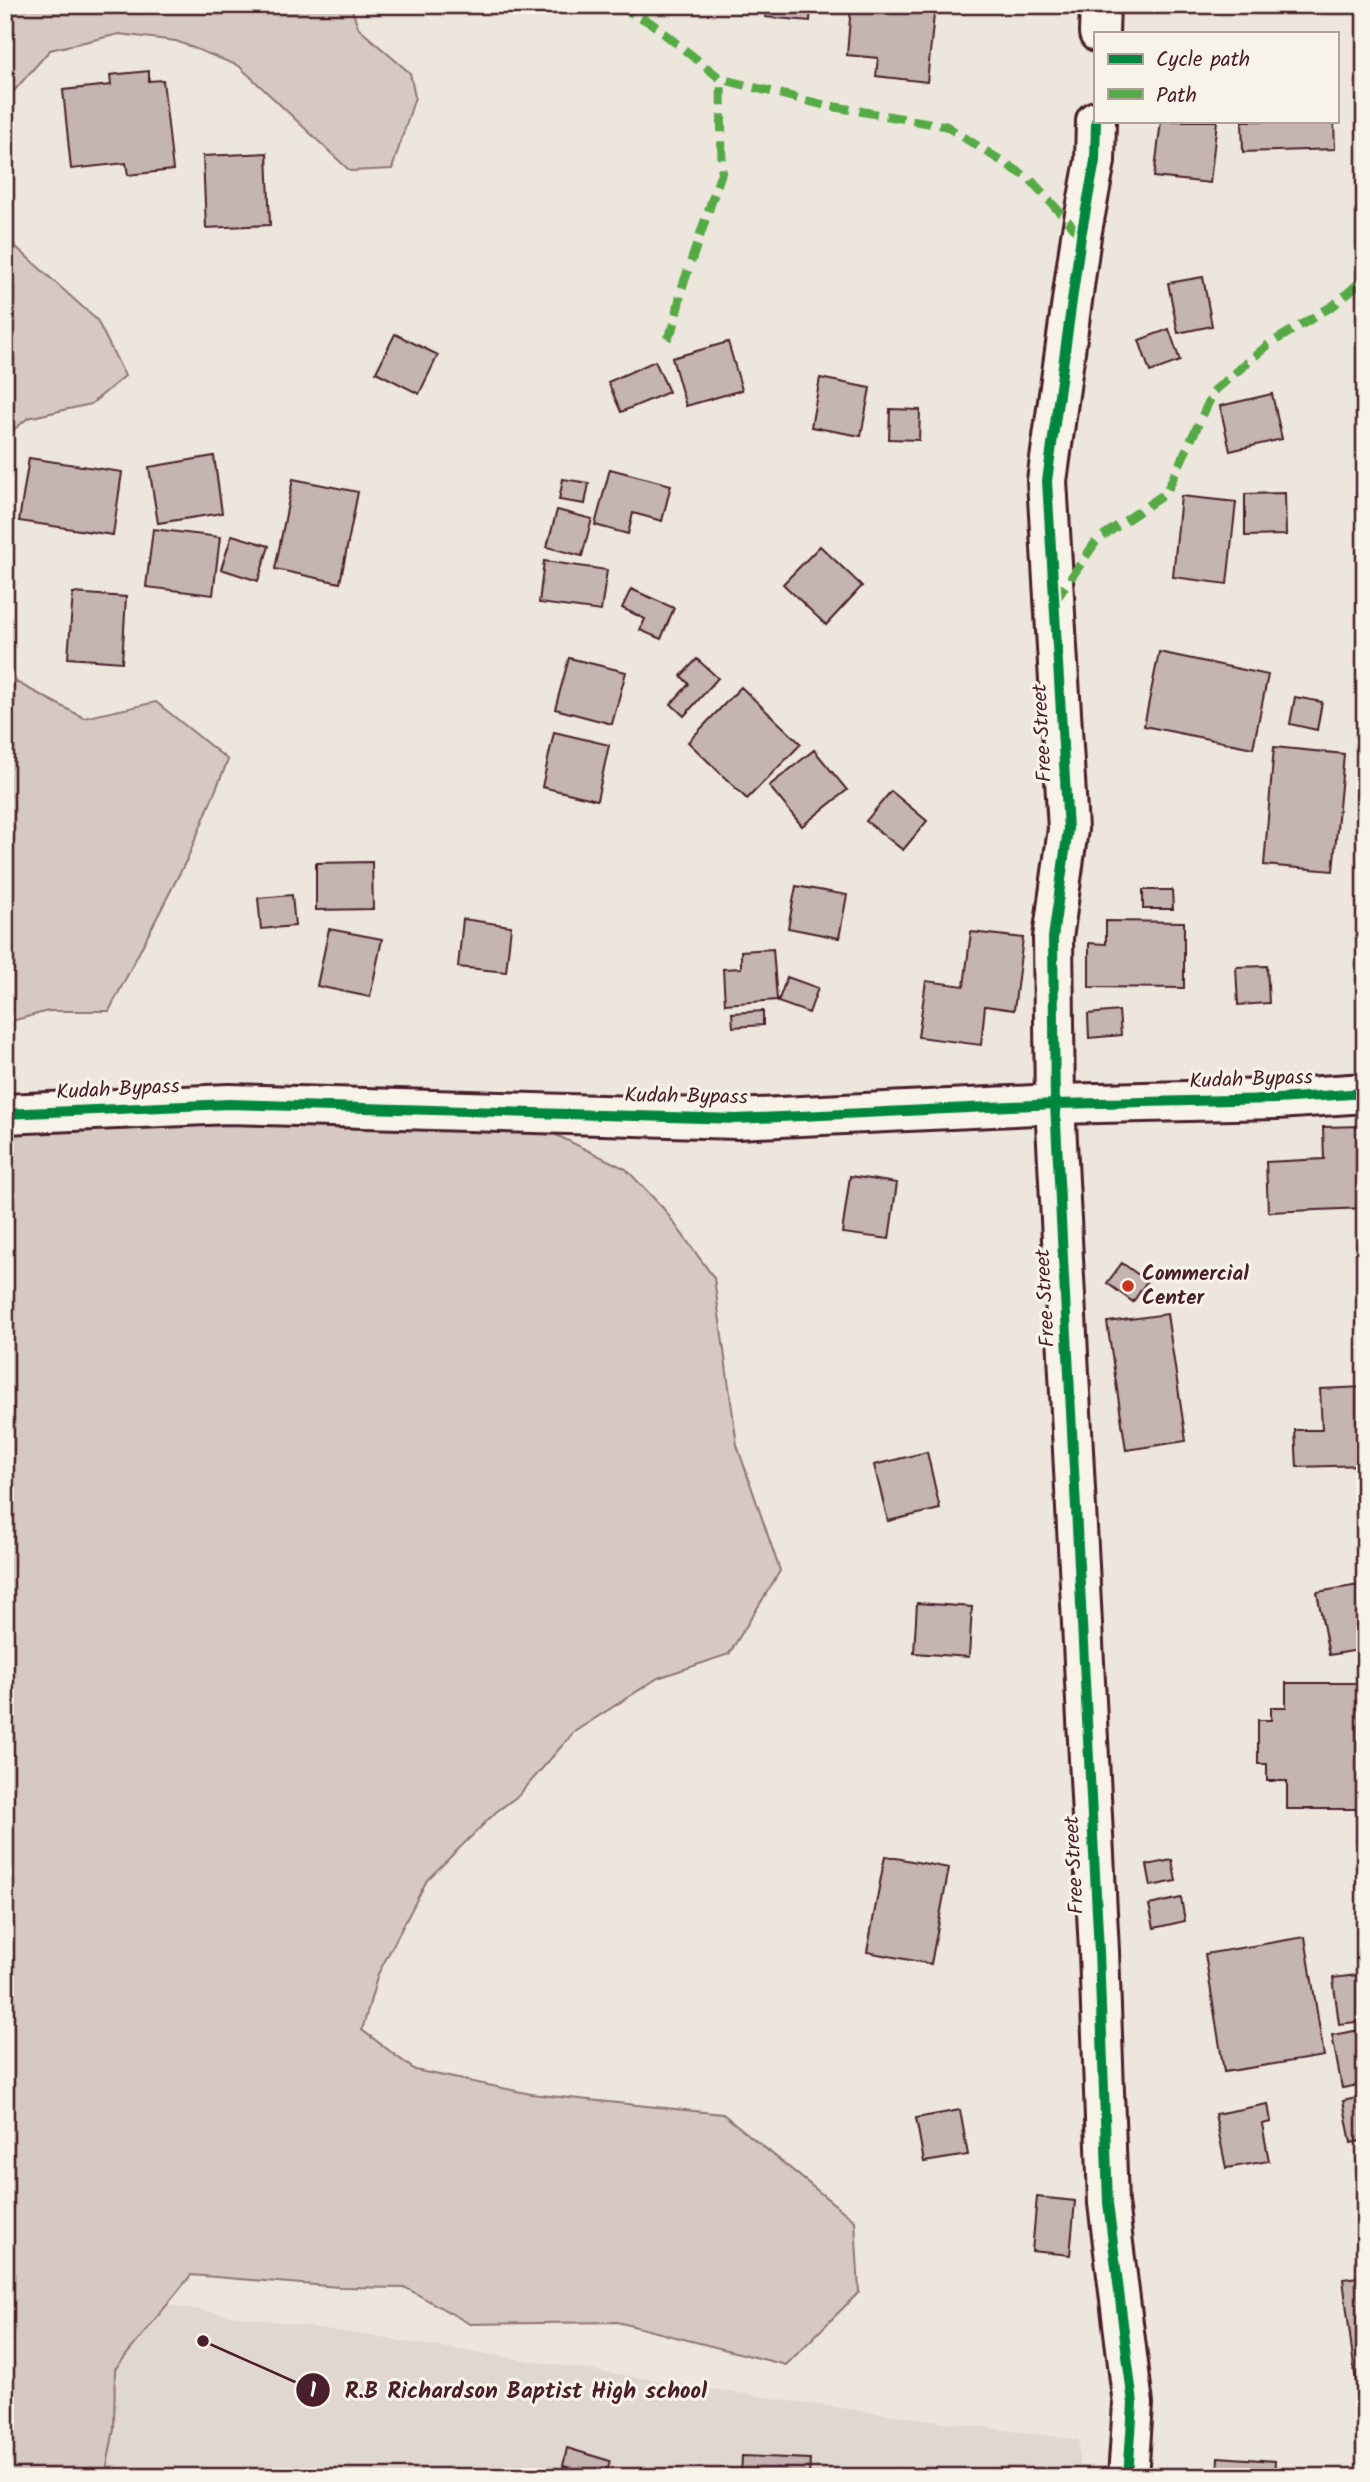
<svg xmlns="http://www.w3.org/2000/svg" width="1370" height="2482" font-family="Kalam,sans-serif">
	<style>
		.built { fill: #e0d7d0 }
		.green { fill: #d5c9c2; stroke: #907476; stroke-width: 2 }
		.building { fill: #c4b5b0; stroke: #4a1f2b; stroke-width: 2 }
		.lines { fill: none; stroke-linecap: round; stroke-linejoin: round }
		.street-casing { stroke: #4a1f2b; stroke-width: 44 }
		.secondary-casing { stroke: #4a1f2b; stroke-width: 44 }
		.street { stroke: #f7f3e8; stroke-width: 38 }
		.secondary { stroke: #f7f3e8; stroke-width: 38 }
		.quiet { stroke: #57aa44; stroke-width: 9; stroke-dasharray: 18 9; stroke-linecap: butt }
		.cycleway-casing { stroke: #f7f3e8; stroke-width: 15 }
		.cycleway { stroke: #00873e; stroke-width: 10 }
		.poi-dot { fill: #c8321e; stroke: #f7f3e8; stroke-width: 2.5 }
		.labels { text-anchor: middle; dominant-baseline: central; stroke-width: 6; stroke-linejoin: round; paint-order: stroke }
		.street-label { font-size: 21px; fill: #4a1f2b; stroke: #f7f3e8 }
		.poi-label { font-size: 21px; font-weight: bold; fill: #4a1f2b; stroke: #f7f3e8; text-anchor: start }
		.leader { fill: none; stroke: #4a1f2b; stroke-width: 2.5 }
		.callout-dot { fill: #4a1f2b; stroke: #f7f3e8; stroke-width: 2.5 }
		.mark-label { font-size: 21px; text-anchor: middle; font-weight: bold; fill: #fff }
		.callout-label { font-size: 23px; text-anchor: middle; font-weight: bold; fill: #4a1f2b; stroke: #f7f3e8; stroke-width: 6; stroke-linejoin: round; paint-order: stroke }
	</style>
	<rect width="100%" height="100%" fill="#ece6dd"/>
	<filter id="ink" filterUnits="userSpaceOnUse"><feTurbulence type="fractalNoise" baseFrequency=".0143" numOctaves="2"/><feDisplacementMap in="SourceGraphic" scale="14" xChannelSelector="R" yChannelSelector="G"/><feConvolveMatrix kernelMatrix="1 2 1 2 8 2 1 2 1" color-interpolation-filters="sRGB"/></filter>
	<g filter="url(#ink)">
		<path class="built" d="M5,2280L797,2402L1079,2440V2477H5Z"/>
		<path class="green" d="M5,5H350L359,29L410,73L415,97L392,169L350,171L239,66L176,41L119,34L50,50L5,101Z
			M5,237L97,320L125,376L91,404L28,418L5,437Z
			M5,647L16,682L84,718L156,702L228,760L188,857L109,1011H48L5,1023Z
			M5,1098L544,1129L626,1169L663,1208L714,1278L737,1445L780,1571L729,1654L658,1678L574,1732L519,1795L496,1812L427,1880L378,1974L362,2030L415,2070L531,2094L723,2114L855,2221L859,2292L786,2365L617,2322L470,2324L406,2288L339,2287L191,2275L115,2369L114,2429L105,2477H5Z"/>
		<path class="building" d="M766,5H811L810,21L765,17Z
			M851,5H935L927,82L876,76L878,58L847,55Z
			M149,71V81L163,80L173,170L128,175L126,163L71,169L63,90L111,85L110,75Z
			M1161,121H1217L1210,183L1154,177Z
			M1242,121H1334L1335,149L1243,152Z
			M267,153L270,225L206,228L203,156Z
			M1203,277L1212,326L1178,333L1168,283Z
			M1169,329L1180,361L1150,372L1139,340Z
			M395,334L438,355L419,394L376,372Z
			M728,342L742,390L686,406L672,358Z
			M655,361L669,392L621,412L608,382Z
			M820,378L870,388L861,436L811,427Z
			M1272,394L1282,439L1230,451L1220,406Z
			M890,409L920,410L919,440L889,439Z
			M214,456L222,513L158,523L149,467Z
			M29,458L122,472L113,535L19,521Z
			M610,469L671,485L662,521L633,513L628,534L595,525Z
			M293,479L358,492L340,583L275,569Z
			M563,479L589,483L585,504L559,500Z
			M1285,493L1286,535L1245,536V494Z
			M1181,496L1236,502L1227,584L1173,577Z
			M557,510L592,519L582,556L547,547Z
			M153,529L220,537L213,595L146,587Z
			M232,535L269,546L258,581L221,569Z
			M820,546L862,586L826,625L783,584Z
			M544,561L607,570L601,611L539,603Z
			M631,589L674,608L661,639L640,630L645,619L622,608Z
			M73,593L126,597L122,662L68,658Z
			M1159,652L1268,675L1253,748L1144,726Z
			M569,658L626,672L612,724L555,709Z
			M697,659L718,678L684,716L671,704L689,684L681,676Z
			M741,687L801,744L747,799L688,742Z
			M1295,697L1322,702L1317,730L1290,724Z
			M554,732L609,745L597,800L542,787Z
			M1274,747L1344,754L1333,871L1264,865Z
			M814,750L847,790L802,826L769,786Z
			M891,791L927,821L903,850L866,821Z
			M372,862L373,909L316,910V863Z
			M796,886L847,895L839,938L788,928Z
			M1143,890H1172L1173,909H1143Z
			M292,895L295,926L261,929L258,898Z
			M463,919L511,926L506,972L458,967Z
			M1106,921L1184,922V988L1089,987V943L1106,944Z
			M329,929L382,939L370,997L317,986Z
			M971,932L1023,938L1014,1010L985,1006L981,1045L918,1037L926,981L964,986Z
			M773,949L777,1000L725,1004L723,969L741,968V951Z
			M1267,966L1269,1003L1238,1005L1236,967Z
			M787,977L818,988L809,1013L778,1002Z
			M763,1011V1025L733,1027L732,1013Z
			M1119,1011L1121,1035L1089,1038L1088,1014Z
			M1365,1126V1208L1268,1212L1266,1162L1324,1159L1323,1127Z
			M850,1176L897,1183L889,1239L842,1233Z
			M1122,1263L1147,1281L1133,1302L1107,1283Z
			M1167,1314L1186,1441L1126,1450L1107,1322Z
			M1365,1387V1465L1297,1467L1295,1430H1322L1320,1389Z
			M927,1452L940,1509L888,1521L874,1465Z
			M1365,1584V1649L1329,1655L1317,1592Z
			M917,1603L972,1607L969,1657L914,1653Z
			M1286,1683H1359L1360,1809H1287V1781H1267V1764H1258V1720H1271V1707H1286Z
			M885,1856L949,1868L931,1964L867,1952Z
			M1172,1860L1176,1881L1151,1886L1147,1865Z
			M1181,1898L1185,1921L1154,1928L1149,1905Z
			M1305,1937L1324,2056L1224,2072L1205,1954Z
			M1365,1974V2021L1339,2024L1333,1978Z
			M1365,2029V2084L1342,2088L1332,2035Z
			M1365,2096V2140L1351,2143L1343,2101Z
			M1268,2104L1271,2122L1262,2124L1269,2161L1226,2168L1215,2114Z
			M960,2110L968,2155L924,2162L916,2118Z
			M1037,2197L1075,2201L1070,2255L1032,2251Z
			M1365,2276V2382L1356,2383L1343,2279Z
			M567,2448L610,2461L605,2477L563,2466Z
			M742,2456L810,2459L809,2477H741Z
			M1218,2457L1275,2461L1274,2477H1217Z"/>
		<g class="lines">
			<defs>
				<path id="street" d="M1099,33L1100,5
					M1096,121L1095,161L1081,236L1047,481L1068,829L1053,938L1055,1104L1099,1951L1108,2203L1133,2404L1128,2477"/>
				<path id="secondary" d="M5,1114L229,1104L737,1119L1055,1104L1277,1099L1365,1093"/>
			</defs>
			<use href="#street" class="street-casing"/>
			<use href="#secondary" class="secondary-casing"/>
			<use href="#street" class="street"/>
			<use href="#secondary" class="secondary"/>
			<path class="quiet" d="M617,5L651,23L721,79L824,105L946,126L1030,179L1081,236
				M667,339L674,326L682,288L722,171L721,79
				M1055,601L1097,540L1166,493L1214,391L1268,345L1334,305L1365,278"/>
			<defs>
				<path id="cycleway" d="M1096,121L1095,161L1081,236L1047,481L1068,829L1053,938L1055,1104L1099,1951L1108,2203L1133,2404L1128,2477
					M5,1114L229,1104L737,1119L1055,1104L1277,1099L1365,1093"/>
			</defs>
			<use href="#cycleway" class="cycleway-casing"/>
			<use href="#cycleway" class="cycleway"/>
		</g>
	</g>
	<circle class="poi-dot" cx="1128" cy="1286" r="7"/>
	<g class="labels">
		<g class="street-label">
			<text transform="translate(1043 733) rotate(-93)">Free Street</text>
			<text transform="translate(1251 1080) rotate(-2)">Kudah Bypass</text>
			<text transform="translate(118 1090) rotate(-3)">Kudah Bypass</text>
			<text transform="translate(686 1097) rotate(1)">Kudah Bypass</text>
			<text transform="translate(1046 1298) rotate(-93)">Free Street</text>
			<text transform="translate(1075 1865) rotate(-93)">Free Street</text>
		</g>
		<g class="poi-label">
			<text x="1142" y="1274">Commercial<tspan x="1142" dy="24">Center</tspan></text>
		</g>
	</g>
	<path class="leader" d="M203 2341L313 2390"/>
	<g class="callout-dot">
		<circle cx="203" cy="2341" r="7"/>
		<circle cx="313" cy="2390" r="18"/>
	</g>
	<g class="mark-label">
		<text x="313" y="2397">1</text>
	</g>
	<g class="callout-label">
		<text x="526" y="2398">R.B Richardson Baptist High school</text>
	</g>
	<rect width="1370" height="2482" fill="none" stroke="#f7f3e8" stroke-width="28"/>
	<rect x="14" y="14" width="1342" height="2454" fill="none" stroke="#4a1f2b" stroke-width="2.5" filter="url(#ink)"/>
	<rect x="1094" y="32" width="245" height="91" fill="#f7f3e8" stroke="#b29e9c" stroke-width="2"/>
	<rect x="1108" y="54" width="35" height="10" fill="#00873e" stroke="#b29e9c" stroke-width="2"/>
	<text x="1156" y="66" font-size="21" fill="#4a1f2b">Cycle path</text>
	<rect x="1108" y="89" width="35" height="10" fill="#57aa44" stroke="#b29e9c" stroke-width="2"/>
	<text x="1156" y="102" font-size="21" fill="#4a1f2b">Path</text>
</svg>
